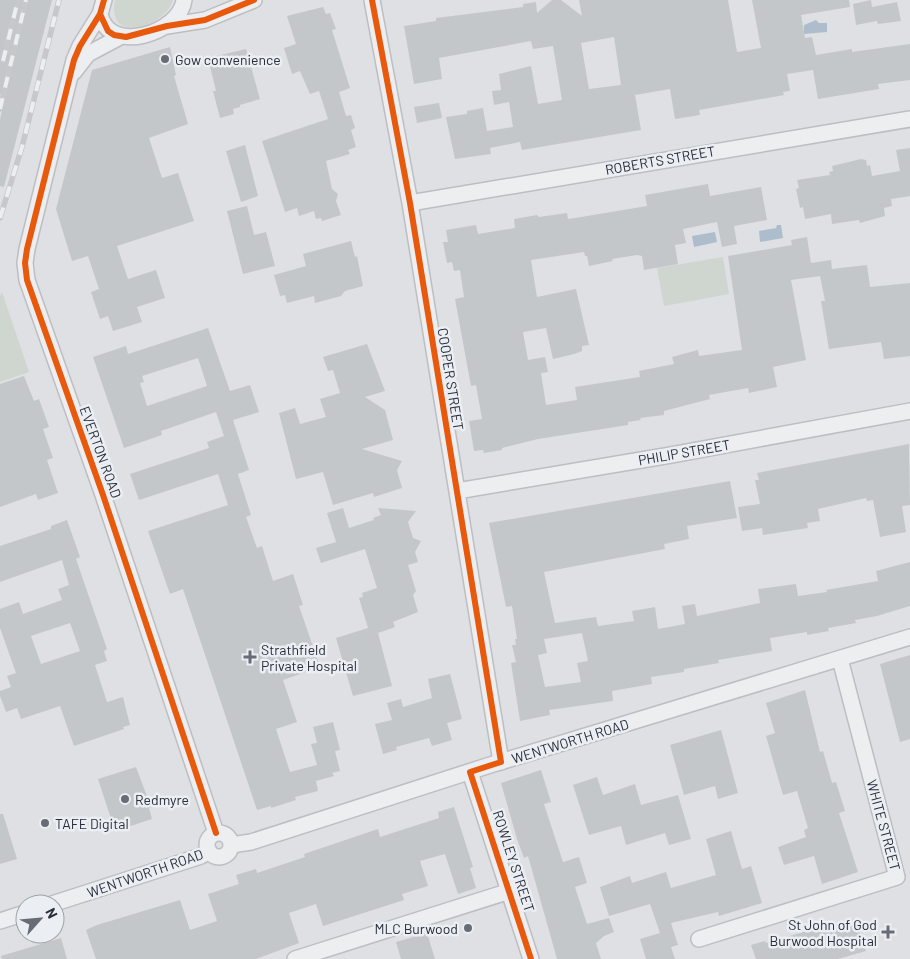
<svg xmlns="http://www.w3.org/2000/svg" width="910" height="959" font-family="Barlow,sans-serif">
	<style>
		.green { fill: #cfd6cf }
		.water { fill: #aebdcc }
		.building { fill: #c4c7ca; fill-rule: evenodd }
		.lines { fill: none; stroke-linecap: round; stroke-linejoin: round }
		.minor-casing { stroke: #bcbec1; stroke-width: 18 }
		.minor { stroke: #edeef0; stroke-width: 15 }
		.rail-casing { stroke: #c6c8ca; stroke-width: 5.5 }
		.rail { stroke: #ebeef3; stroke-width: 4; stroke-dasharray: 11; stroke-linecap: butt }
		.cycleway-casing { stroke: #ebeef3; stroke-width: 9 }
		.cycleway { stroke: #e8590c; stroke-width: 6 }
		.poi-dot { fill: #686c74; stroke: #ebeef3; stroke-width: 2 }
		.labels { text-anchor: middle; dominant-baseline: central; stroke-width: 5; stroke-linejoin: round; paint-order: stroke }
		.poi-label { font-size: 14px; fill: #282e39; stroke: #ebeef3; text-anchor: start }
		.street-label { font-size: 14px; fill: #282e39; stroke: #ebeef3 }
	</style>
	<rect width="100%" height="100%" fill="#dee0e3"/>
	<path class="green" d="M115,0H173C167,25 106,47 115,0Z
		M723,257L729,294L664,306L657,268Z
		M2,292L29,372L0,382V296Z"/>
	<path class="water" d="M816,20L819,23H827V32L804,34V25Z
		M777,225H781L783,238L760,242L759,231L776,228Z
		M715,232L717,242L694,247L692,236Z"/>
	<path class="building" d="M0,0H52L4,187L0,186V120L5,95L0,94Z
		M552,0H561L582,16L579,0H728L737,52L761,48L752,0H849L850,7L801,15L805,38L812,37L816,55L852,49V52L910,44V80L878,84L879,89L818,99L813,70L787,74L790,91L783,92L784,95L699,110L700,115L675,119L670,89L635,95L641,130L522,150L520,142L490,148L491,154L455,159L446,117L467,114V111L483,108L487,131L513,127L509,102L494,105L492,91L501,90L499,74L531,66L538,104L562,100L553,46L533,49L531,41L439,58L442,79L414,84L404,26L436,21V18L523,7V4L536,2L537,13ZM614,37L621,85L589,89L581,43Z
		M871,0L872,7L897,2L901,21L878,24L877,21L856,25L853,4Z
		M323,7L326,14L330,13L336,29L332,30L350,88L339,92L346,116L351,115L355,128L351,130L356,147L348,150L350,154L326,161L332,189L338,194L336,201L341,215L322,221L321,218L316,219L314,211L299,216L297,208L285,212L262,141L328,119L319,91L310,94L300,71L292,74L284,48L296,44L287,16Z
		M170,47L176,75L174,76L188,124L149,138L162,178L178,173L194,221L117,246L128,279L156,270L165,298L137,307L142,322L113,331L108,316L100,319L91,292L99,289L88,256L72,261L56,209L92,70Z
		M246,49L260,99L240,105V107L233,109L234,114L220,118L213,91H216L208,58Z
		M439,103L442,118L417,123L414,107Z
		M245,145L258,196L241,202L226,151Z
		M910,148V196L891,199L892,206L884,208L885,216L860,223L859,220L832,224L831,214L805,219L803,207L800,208L796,189L799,188L797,180L830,175L829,172L833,171L832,166L861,159L866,160L867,166L870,165L872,176L900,171L896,150Z
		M708,184L710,196L761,187L767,220L734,226L737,244L722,247L717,222L683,229L686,243L675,245L678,264L644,270L642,256L637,255L612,259L613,261L589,266L587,256H585L584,252L531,260L537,297L576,289L589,345L582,346V351L574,354L553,359L546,328L523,332L528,360L545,357L548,372L541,373L546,405L577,400L575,387L640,377L639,371L674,364L672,357L698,350L699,356L742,350L728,256L792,245L791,240L807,237L811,263L831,260L832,269L867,265L870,287L910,283V356L884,359L881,342L829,349L821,301H825L820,276L791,280L806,360L773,367L777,387L749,393L748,388L709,395L710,399L664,411V415L640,418L641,420L628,422V425L538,439L502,448V450L484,453L483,450L474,451L469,421L482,419L476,385L471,386L455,299L464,297L460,270L454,271L452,262L447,263L443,242H448L446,230L476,225L478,234L515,228L514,219L537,215L539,217L567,213L568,219L575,218L647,206L645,195Z
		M247,206L254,235L266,232L275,266L243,274L227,211Z
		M351,241L355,257L357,256L363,286L345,291L341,296L315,303L314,296L287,303L285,295L280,296L274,275L306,266L303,254Z
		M208,328L230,391L250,385L259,412L233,420L249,470L238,474L251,515L246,517L257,548L262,546L273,581L293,574L303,605L299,606L320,667L283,680L297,722L276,729L290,772L317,765L311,744L317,743L313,727L333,722L340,750L335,751L340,771L332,773L334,776L316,781L318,791L295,797L296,800L271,808V806L257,810L183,589L170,594L148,531L228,505L220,480L218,474L139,500L130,474L209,448L207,442L224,436L216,412L161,431L162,435L124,448L93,357L126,346L128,354ZM198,358L207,386L147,406L140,383L144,382L142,376Z
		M367,344L385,391L365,397L385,410L393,440L362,449L402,461L397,470L402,488L374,497L373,493L333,505L323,472L296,479L279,413L295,408L300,424L326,417L320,399L340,393L333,370L328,371L323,357Z
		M24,376L34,401L39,399L49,427L43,429L53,458L47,460L58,493L38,500L36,494L0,507V384Z
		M909,444L910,505L902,506L906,532L880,537L873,500L867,501L866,498L818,509L820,521L807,523L808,528L763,535L762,528L742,531L738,507L760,504L755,480H759L757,473Z
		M730,481L737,518L687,526L689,539L664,544L665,549L544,572L555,623L596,617L598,626L634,621L632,611L655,607L658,629L685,624L682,606L695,604L697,616L760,603L758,589L796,584L798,596L827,592L826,590L878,581L876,571L910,562V606L877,616L855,620L856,623L828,628L829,631L807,635V632L770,638L772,651L718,660L719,663L684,669V672L651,677L652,684L612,691L613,701L549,710L550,715L520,721L511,663L516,662L512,645H516L515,639H517L512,606L506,607L489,523ZM582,633L588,661L577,663L581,682L545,687L538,655L547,653L544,639Z
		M343,508L349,528L374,520L373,518L381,515L378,508L416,511L408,522L413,538L421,541L415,552L418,562L408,565L416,591L413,595L418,612L393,622L395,627L378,633L392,686L353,696L336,638L368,628L359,598L363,597L362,593L377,588L365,549L321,563L316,548L336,542L327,513Z
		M67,520L80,557L76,559L107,649L104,651L107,661L95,665L107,702L123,697L130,725L123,727L124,729L74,746L60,706L21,719L17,708L6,712L0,696V691L11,687L7,676L16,673L0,628V609L19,602L23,614L62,600L58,589L69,585L62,560L0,582V546L51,529V526ZM70,623L80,651L41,664L31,636Z
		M910,655V739L900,742L880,664Z
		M450,674L462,719L447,723L452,740L432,746L429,738L396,747L397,750L383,754L375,724L392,720L387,703L401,699L403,707L432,698L428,679Z
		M805,690L820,752L823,751L832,783L836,782L845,811L839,813L858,872L822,884L814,856L784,865L778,847L806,837L804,830L808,828L797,791L783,795L766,736L775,733L766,703Z
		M721,730L738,793L718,799L715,786L684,795L670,745Z
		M136,767L151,807L149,808L152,819L115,831L98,779Z
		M541,770L551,802L544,804L563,862L579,857L587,883L575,887L587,924L609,918L614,932L604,936L596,943L601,959H557L528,856L524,858L517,839L501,783Z
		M597,777L603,795L635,784L641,805L678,795L691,839L669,845L665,833L626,845L621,826L589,835L573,785Z
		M454,807L473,867L470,868L476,888L458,894L445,854L420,861L428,886L402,894L404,900L323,926L316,904L289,913L299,943L256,959H96L86,930L97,925L180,900L190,930L217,921L208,894L239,884L236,875L256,869L257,873L305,857L304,854L378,829L380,837L439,818L438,812Z
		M0,814H3L17,859L0,864Z
		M731,831L742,869L751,866L762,903L719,916L718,912L671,923L678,945L671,947L675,959H646L640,939L660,933L650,904L609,916L600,887L630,876L632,883L666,872L671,888L716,875L706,839Z
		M855,918L866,951L838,959H756L751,945L765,941L766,943L831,924L832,926Z
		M427,933L435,959H401L396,942Z
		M61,938L67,959H2L1,956Z"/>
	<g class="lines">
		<defs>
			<path id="minor" d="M104,0L100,14L80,46L74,60L27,249L25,263L27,280L103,495L216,833
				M372,0L410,203L501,762
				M100,14C109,56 180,33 184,0
				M167,26L205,20L254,0
				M74,72L88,54L120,37
				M410,203L910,119
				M457,491L671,455L910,411
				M470,772L531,959
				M207 845a12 12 0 1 1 24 0a12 12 0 1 1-24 0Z
				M231,845L251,842L487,766L910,637
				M52,904L201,856L209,851
				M0,921L25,913
				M699,939L897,877L840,659
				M295,959L510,891"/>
		</defs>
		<use href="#minor" class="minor-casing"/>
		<use href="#minor" class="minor"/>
		<defs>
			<path id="rail" d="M3,61L18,0
				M0,109L26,0
				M0,218L22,147L59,0"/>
		</defs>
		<use href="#rail" class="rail-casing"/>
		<use href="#rail" class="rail"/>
		<defs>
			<path id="cycleway" d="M104,0L100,14L80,46L74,60L27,249L25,263L27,280L103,495L216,833
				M372,0L410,203L501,762L470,772L531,959
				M100,14L108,31L114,35L126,37L167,26L205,20L254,0"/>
		</defs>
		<use href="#cycleway" class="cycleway-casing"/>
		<use href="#cycleway" class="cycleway"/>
	</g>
	<g class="poi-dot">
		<circle cx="165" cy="59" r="5"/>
		<path d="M247.5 649.5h5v5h5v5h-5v5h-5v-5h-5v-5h5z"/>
		<circle cx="125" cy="799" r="5"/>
		<circle cx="45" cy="823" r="5"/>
		<circle cx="468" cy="928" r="5"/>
		<path d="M885.5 924.5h5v5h5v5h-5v5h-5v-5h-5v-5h5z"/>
	</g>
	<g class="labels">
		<g class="poi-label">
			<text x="175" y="59">Gow convenience</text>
			<text x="261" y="649">Strathfield<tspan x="261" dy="16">Private Hospital</tspan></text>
			<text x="135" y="799">Redmyre</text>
			<text x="55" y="823">TAFE Digital</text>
			<text x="877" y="924" text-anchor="end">St John of God<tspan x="877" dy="16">Burwood Hospital</tspan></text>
			<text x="458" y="928" text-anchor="end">MLC Burwood</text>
		</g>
		<g class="street-label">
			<text transform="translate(660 160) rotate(-10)">ROBERTS STREET</text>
			<text transform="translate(451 379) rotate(81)">COOPER STREET</text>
			<text transform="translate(101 452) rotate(70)">EVERTON ROAD</text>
			<text transform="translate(684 452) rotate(-10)">PHILIP STREET</text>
			<text transform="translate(570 741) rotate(-17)">WENTWORTH ROAD</text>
			<text transform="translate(884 825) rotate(75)">WHITE STREET</text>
			<text transform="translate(514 861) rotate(72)">ROWLEY STREET</text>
			<text transform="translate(145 873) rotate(-19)">WENTWORTH ROAD</text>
		</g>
	</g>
	<g transform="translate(40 919) rotate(63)"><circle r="24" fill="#ebeef3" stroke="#9da1a9"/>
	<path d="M0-4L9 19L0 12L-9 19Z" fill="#686c74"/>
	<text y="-8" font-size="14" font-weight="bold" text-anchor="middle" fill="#282e39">N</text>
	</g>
</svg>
